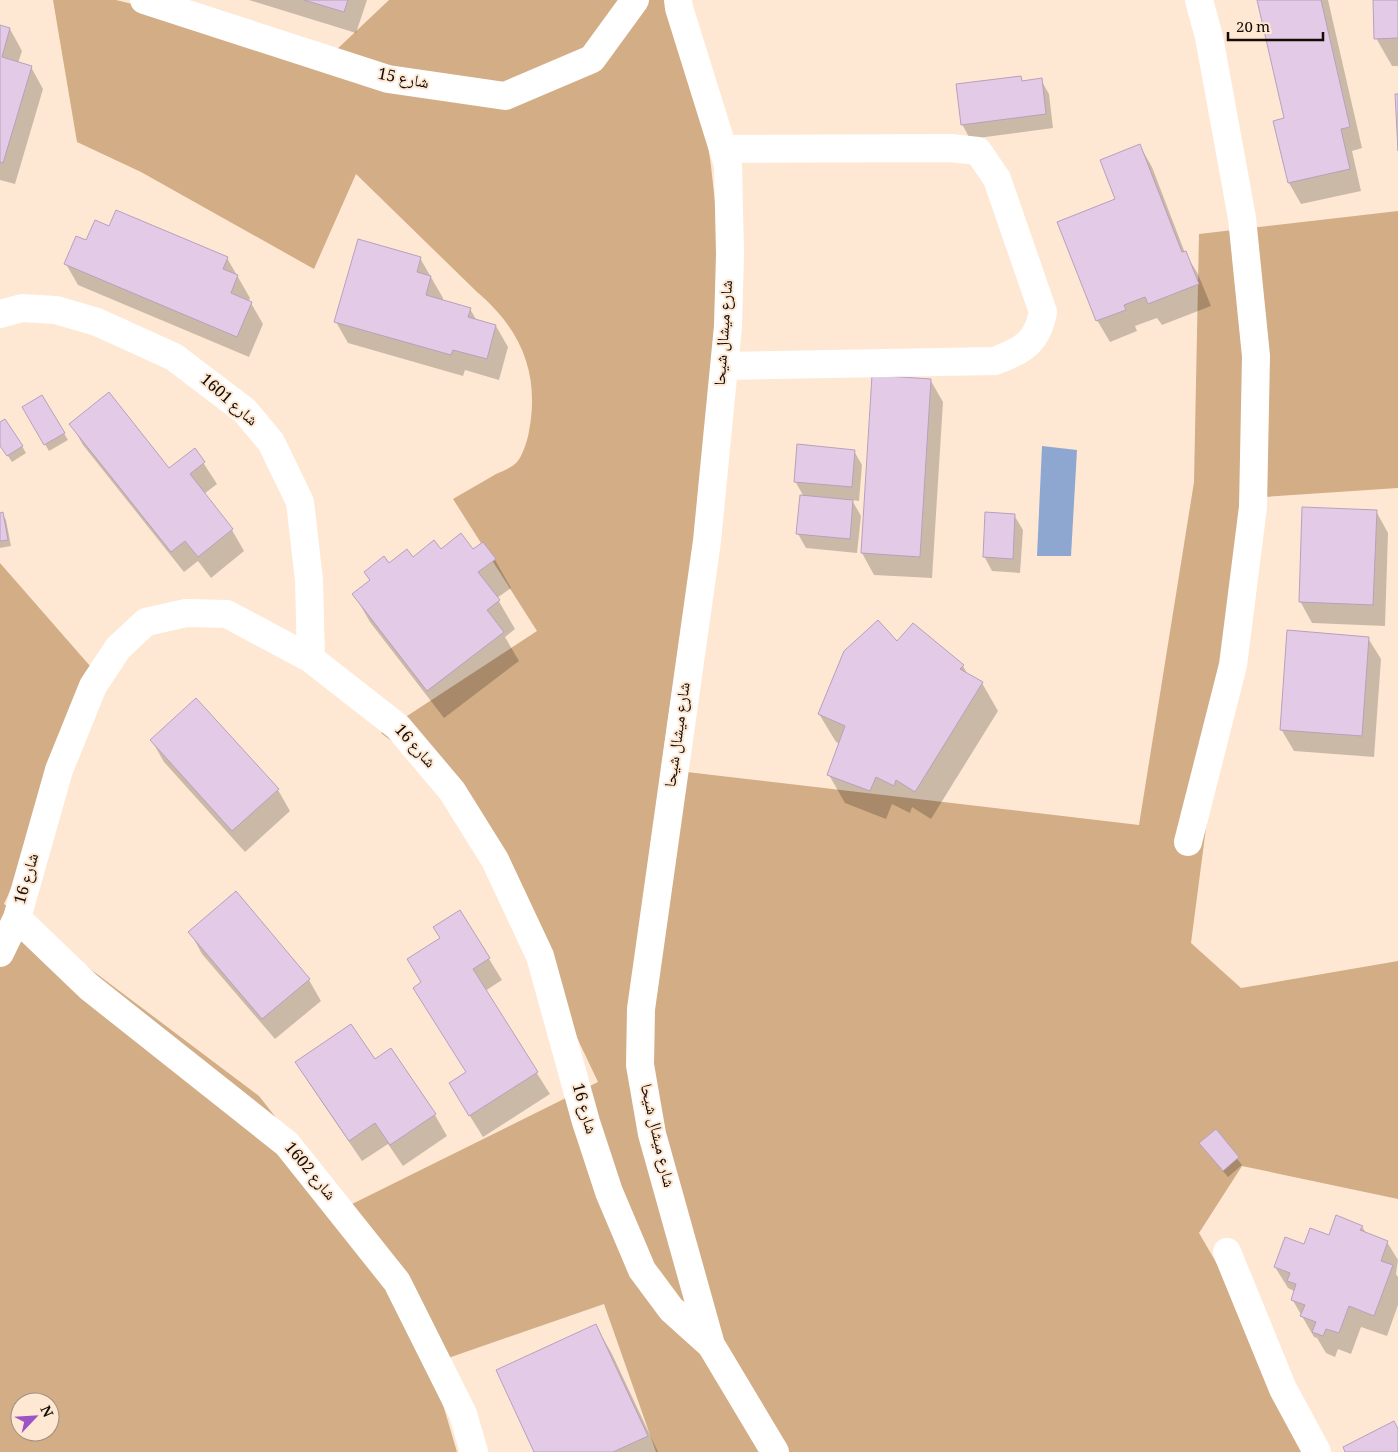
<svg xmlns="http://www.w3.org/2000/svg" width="1398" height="1452" font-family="Georgia,'Noto Naskh Arabic',serif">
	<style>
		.forest { fill: #d2ad86; fill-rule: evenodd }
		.water { fill: #8ea7d1 }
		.shadow { fill: #0003 }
		.building { fill: #e3cbe7; stroke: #b8a0bb }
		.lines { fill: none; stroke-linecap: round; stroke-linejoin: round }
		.street { stroke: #fff; stroke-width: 28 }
		.labels { text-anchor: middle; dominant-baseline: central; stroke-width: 4; stroke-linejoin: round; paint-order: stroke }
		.street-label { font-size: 16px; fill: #140b04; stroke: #fee8d3 }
	</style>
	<rect width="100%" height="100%" fill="#fee8d3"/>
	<path class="forest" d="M53,0H116L333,53L389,0H678L702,104L711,166L718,230L720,357L661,769L1139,825L1194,482L1199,234L1398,211V488L1249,498L1191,943L1241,988L1398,961V1199L1242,1166L1199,1233L1327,1452H656L604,1304L431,1364L457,1452H0V563L104,682L4,904L259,1096L346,1207L598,1082L553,987L450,785L381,733L537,631L453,499C467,491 482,482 496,474C503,471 511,468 516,463C522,458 528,439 529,431C540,374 521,329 477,292L356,174L314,269L141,172L77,142ZM20,1402H50V1432H20Z"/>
	<path class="water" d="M1042,446L1077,450L1071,556H1037Z"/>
	<path class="shadow" d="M249,0H367L356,33Z
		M1258,0H1328L1362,148L1352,151L1361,191L1301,204L1289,183L1275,122L1286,119Z
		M1374,0H1398V66H1392L1376,38Z
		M0,26L10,29L22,51L18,63L31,67L43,89L15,184L0,180Z
		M1021,77L1023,82L1041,80L1049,94L1053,128L970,139L962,124Z
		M1140,146L1152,167L1185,253L1198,274L1211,306L1162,325L1157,318L1135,326L1137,331L1110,342L1097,320L1117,200Z
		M110,228L227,258L250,298L248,302L251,303L263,324L249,357L78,285L66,264L87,242Z
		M420,258L443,298V301L470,309L477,321L496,326L508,347L499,380L465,370L463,376L348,343L336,322Z
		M873,377L931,381L943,402L932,578L874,575L862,553Z
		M42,397L68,440L49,451L23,407Z
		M0,424L22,446L26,453L12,462L0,444Z
		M71,424L169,470L195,450L217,484L204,494L232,530L244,551L211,578L198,561L184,572L83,445Z
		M854,451L862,465L859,501L852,500L861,516L857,553L806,548L798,534L804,497L795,481Z
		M1376,511L1388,533L1385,626L1312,623L1300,601Z
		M2,513L6,520L11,546L0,548V514Z
		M1014,515L1023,530L1020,573L992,571L984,556Z
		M473,551L495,560L511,588L497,598L515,629L505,637L519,661L444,718L370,622L354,594L370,581L365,573L413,559Z
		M1368,638L1381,659L1374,757L1294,751L1281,729Z
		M897,643L963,666L968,675L982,683L998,711L931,819L912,807L910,813L892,804L886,819L845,803L829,775L840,744L836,742L819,714Z
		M152,741L278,790L290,811L245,852L164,762Z
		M460,912L502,980L485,991L550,1094L483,1137L463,1105L467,1073L422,983L441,939Z
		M190,932L309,980L321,1001L275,1039L202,954Z
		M374,1061L435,1115L447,1136L403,1166L388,1144L362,1161L309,1083L297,1062Z
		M1215,1131L1242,1165L1228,1177L1205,1150Z
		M1362,1227L1367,1234L1387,1242L1398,1260L1396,1274L1398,1277V1305L1387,1336L1361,1327L1351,1354L1338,1349L1335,1357L1326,1353L1317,1338L1314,1337L1292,1299L1294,1291L1288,1288L1275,1267L1305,1246L1329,1236Z
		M596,1326L612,1354L658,1452H536Z"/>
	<path class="building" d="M304,0H348L344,12Z
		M1257,0H1321L1350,127L1341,129L1350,169L1288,183L1273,121L1284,118Z
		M1373,0H1398V38L1374,39Z
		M0,25L10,28L2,57L32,66L3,163L0,162Z
		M1021,76L1022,81L1042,78L1046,114L961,125L956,84Z
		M1395,94H1398V151Z
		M1140,144L1182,252L1186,251L1199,284L1148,304L1145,297L1124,305L1126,310L1096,321L1057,222L1115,199L1100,160Z
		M116,210L228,257L223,269L238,275L231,293L252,302L237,337L64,264L76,236L86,240L95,220L109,226Z
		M358,239L421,257L417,272L431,276L426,295L471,308L468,317L496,325L487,359L453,350L451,355L334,322Z
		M872,375L931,379L920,557L861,553Z
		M109,392L169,468L195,448L205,462L190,474L233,529L198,557L185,541L171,552L69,424Z
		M42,395L65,433L44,445L22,407Z
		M5,419L23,446L7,456L0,446V422Z
		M797,444L855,450L852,487L794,482Z
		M800,495L853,500L850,539L796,534Z
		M1302,507L1377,510L1373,605L1299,602Z
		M3,512L8,540L0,541V513Z
		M985,512L1015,514L1013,559L983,557Z
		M461,533L473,549L483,542L496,559L478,572L500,600L487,610L504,632L427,691L352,594L370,580L364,572L384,556L389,563L407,549L413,557L434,540L441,549Z
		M878,620L897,641L913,623L964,665L960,669L983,682L915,792L896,780L894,786L876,777L870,791L827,775L845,726L818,714L844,651Z
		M1287,630L1369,637L1362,736L1280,730Z
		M196,698L279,789L232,831L150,740Z
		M236,891L310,979L262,1019L188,932Z
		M460,910L490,958L473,969L538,1072L469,1116L449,1083L466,1072L413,988L421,982L407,959L440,938L433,927Z
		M351,1024L375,1059L391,1048L436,1114L390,1145L375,1123L349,1141L295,1062Z
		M1216,1129L1239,1157L1223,1171L1199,1143Z
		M1336,1215L1363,1226L1360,1230L1388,1241L1381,1261L1393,1265L1374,1316L1349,1306L1339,1333L1326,1329L1323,1336L1312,1332L1316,1322L1300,1316L1305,1305L1291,1300L1296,1284L1287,1281L1290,1273L1274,1267L1285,1237L1304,1244L1310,1228L1329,1235Z
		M596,1324L648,1436L613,1452H534L496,1370Z
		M1394,1421L1398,1429V1452H1345L1343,1447Z"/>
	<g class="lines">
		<path class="street" d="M144,0L388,79L505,96L592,59L635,0
			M678,0L679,8L728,165L730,254L728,326L707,541L641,1009L640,1065L652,1134L711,1345L775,1452
			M724,149L950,148L978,151L997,179L1043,312C1037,343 1023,350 995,361L724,366
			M0,314L22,308L56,310L97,322L174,357L245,411L271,442L300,502L309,580L311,659
			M1188,842L1233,665L1253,507L1256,356L1242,218L1209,37L1199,0
			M17,918L89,987L287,1144L397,1282L463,1414L474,1452
			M0,953L17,918L59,770L93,686L118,648L146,622L186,613L227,614L311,659L398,727L452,791L495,860L540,956L586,1122L609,1192L642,1270L671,1309L711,1345
			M1227,1252L1283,1389L1317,1452"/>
	</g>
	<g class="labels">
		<g class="street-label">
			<text transform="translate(403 80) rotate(11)">شارع 15</text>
			<text transform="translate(725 333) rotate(-86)">شارع ميشال شيحا</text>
			<text transform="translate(228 401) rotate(41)">شارع 1601</text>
			<text transform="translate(679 735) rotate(-82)">شارع ميشال شيحا</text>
			<text transform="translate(414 747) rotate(48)">شارع 16</text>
			<text transform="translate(28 879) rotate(-74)">شارع 16</text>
			<text transform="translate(583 1109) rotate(74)">شارع 16</text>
			<text transform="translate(656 1136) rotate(77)">شارع ميشال شيحا</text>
			<text transform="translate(309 1172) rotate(50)">شارع 1602</text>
		</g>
	</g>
	<g transform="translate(35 1417) rotate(65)"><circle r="24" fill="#fee8d3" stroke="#a09080"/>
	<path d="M0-4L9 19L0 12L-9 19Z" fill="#9c53c6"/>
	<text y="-8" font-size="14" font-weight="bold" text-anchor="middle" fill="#140b04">N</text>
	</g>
	<path d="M1228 32v8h95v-8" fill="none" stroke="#140b04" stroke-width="2.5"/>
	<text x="1236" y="32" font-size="15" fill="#140b04" stroke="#fee8d3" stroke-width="4" paint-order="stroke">20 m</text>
</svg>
